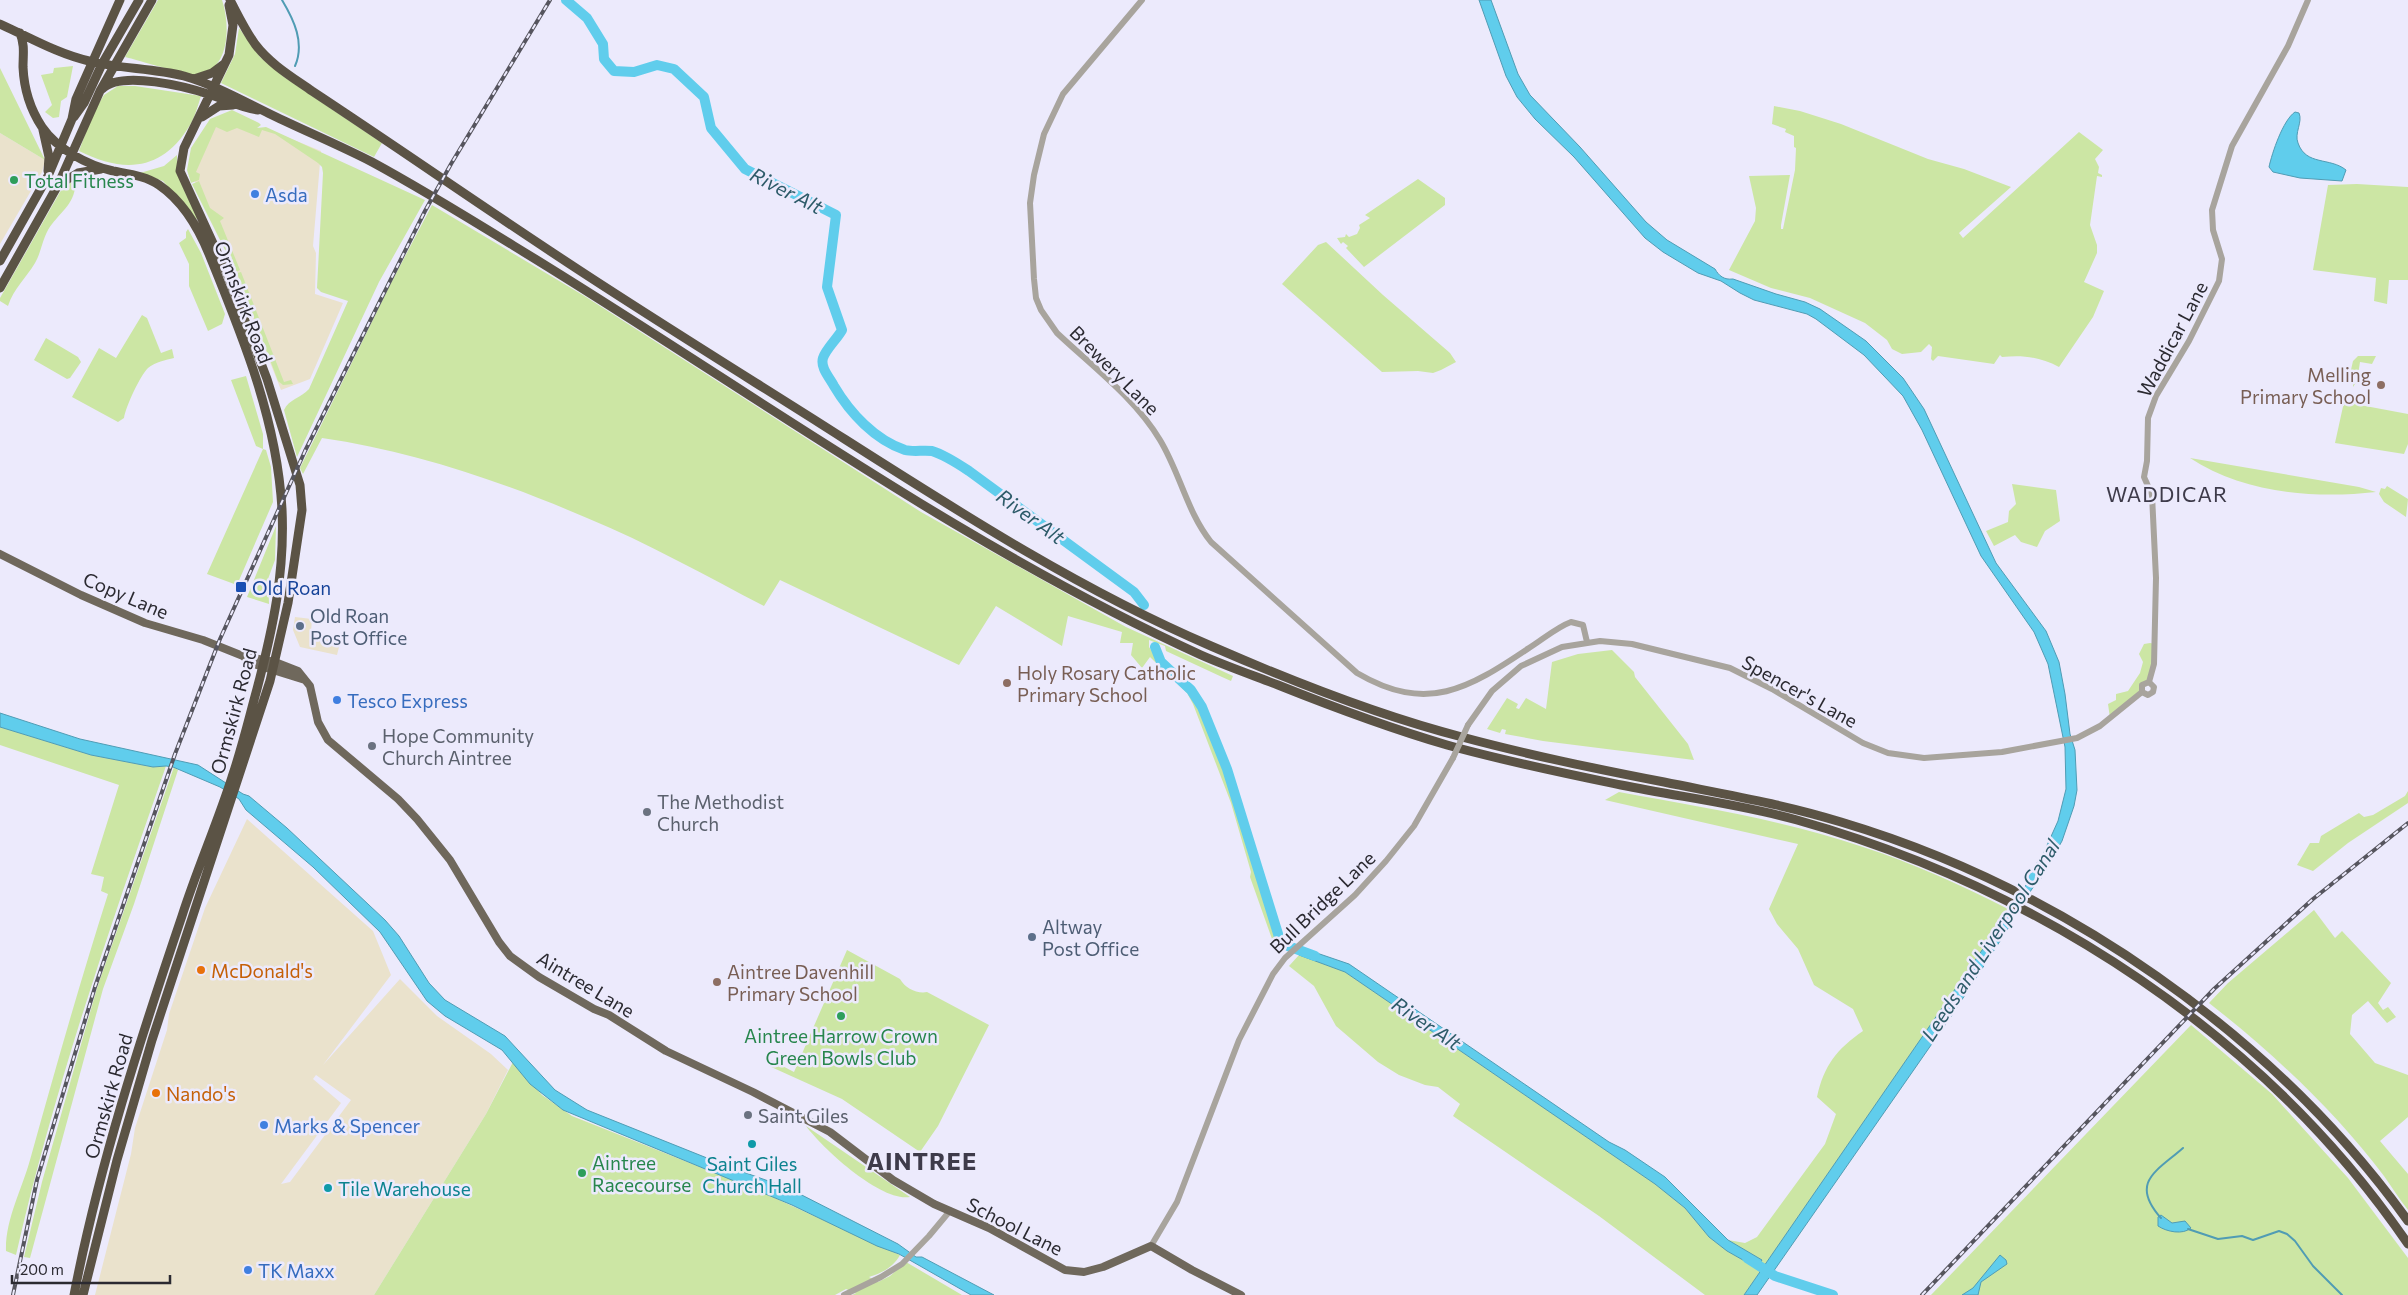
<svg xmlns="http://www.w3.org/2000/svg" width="2408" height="1295" font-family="Commissioner,sans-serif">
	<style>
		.commercial { fill: #eae2cc; fill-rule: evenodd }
		.green { fill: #cce6a4 }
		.water { fill: #60cdec; stroke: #509cb4 }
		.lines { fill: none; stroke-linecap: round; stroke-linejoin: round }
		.stream { stroke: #509cb4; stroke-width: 2 }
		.river { stroke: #60cdec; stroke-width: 10 }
		.minor { stroke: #a8a49d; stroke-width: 6 }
		.major { stroke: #6f685c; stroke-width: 8 }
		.highway { stroke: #5b5345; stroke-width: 9 }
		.rail-casing { stroke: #56555e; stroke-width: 4 }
		.rail { stroke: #eceafc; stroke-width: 2; stroke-dasharray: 5.5; stroke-linecap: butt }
		.minor-bridge { stroke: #a8a49d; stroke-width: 6 }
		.leisure-dot { fill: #2e9e5b; stroke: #eceafc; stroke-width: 2 }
		.shop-dot { fill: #3f7fe0; stroke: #eceafc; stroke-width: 2 }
		.education-dot { fill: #8d6e63; stroke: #eceafc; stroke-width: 2 }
		.transit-dot { fill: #1a4fb4; stroke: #eceafc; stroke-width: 2 }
		.service-dot { fill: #5c6f8a; stroke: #eceafc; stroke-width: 2 }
		.worship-dot { fill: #6b7280; stroke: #eceafc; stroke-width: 2 }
		.food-dot { fill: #e8710a; stroke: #eceafc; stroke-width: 2 }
		.culture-dot { fill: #0f9aa8; stroke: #eceafc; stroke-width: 2 }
		.labels { text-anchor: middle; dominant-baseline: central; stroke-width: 5; stroke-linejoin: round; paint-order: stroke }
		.leisure-label { font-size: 19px; fill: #27864d; stroke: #eceafc; text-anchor: start }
		.shop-label { font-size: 19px; fill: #366cbe; stroke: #eceafc; text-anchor: start }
		.street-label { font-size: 19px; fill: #2b2a31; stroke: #eceafc }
		.education-label { font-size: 19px; fill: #785e54; stroke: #eceafc; text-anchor: start }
		.transit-label { font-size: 19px; fill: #164399; stroke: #eceafc; text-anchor: start }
		.service-label { font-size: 19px; fill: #4e5e75; stroke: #eceafc; text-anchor: start }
		.worship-label { font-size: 19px; fill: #5b616d; stroke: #eceafc; text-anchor: start }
		.food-label { font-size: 19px; fill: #c56008; stroke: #eceafc; text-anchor: start }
		.culture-label { font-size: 19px; fill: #0d838f; stroke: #eceafc }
		.water-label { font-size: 20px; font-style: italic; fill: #2d5b69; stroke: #eceafc }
		.quarter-label { font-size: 21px; letter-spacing: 1px; fill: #3e3b4a; stroke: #eceafc }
		.district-label { font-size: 24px; font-weight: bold; letter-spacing: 1px; fill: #3e3b4a; stroke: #eceafc }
	</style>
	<rect width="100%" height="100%" fill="#eceafc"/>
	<path class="commercial" d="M217,122L267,129L321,151L313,246L316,253L315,294L343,303L310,379L281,390L211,213L190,172Z
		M0,133L45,160L42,172L0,244Z
		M295,617L312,619L311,632L341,639L337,655L300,647L293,630Z
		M247,819L373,931L391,975L323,1065L400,979L437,1016L491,1054L508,1070L486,1114L374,1295H95L131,1154L135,1128L167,1030L169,1014L205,908ZM316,1075L351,1100L290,1182L281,1184L341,1103L313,1079Z"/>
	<path class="green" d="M158,0H222C230,24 231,70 197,75C188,76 138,60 125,57Z
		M239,28L260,57L284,77L382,143L374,157L221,83L235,54Z
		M73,66L67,97L61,101L59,117L53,118L45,112L52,105L41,75L53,73L54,68Z
		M0,68L45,160L0,133Z
		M118,86H135L201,96C198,105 195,117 190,125C162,172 123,173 79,151L93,113L104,95Z
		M1774,106L1800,111L1841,124L1928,159L1964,169L2011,187L1959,233L1963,238L2079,132L2103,150L2095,159L2099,167L2098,173L2102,175V177L2097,176L2090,225L2097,245V253L2084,282L2104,291L2093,317L2059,367C2040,357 2024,355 2002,357L2000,355L1994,364L1938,356L1933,361L1931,359L1932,347L1929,344L1921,352L1902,354L1892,349L1887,340L1865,323L1810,298L1771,288L1729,270L1755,221L1756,208L1749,176L1790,175L1781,225V229H1783L1795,170L1796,148L1794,147V136L1785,132L1786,129L1772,124Z
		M232,110L259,123L261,125L257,128L266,127L425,200L379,282L297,457L284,410C289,399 301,398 309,389L348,301L321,292L317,288L323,173L322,167L318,163L275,134L262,130L259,137L237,128L227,132L216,127L196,172L200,174L199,180L191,183L187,170L191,148L210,119Z
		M177,155C177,180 187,197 199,218L196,219L163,181L140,173L164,166Z
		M1418,179L1445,198V205L1364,267L1346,248L1348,246L1343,242L1341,244L1337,238L1345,237L1346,234L1349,237L1357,234L1360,228L1359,225L1370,218L1365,215Z
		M75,181C77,204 58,213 48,230C42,241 41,253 35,263C26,278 14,288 8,306L0,301V298L60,192L66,184Z
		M199,181L210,208L224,218L220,221L240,270L236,272L192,184Z
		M2357,184L2408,187V280H2389L2387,304L2374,301L2376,278L2313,270L2328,185Z
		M432,205L586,297L921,512L1126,627L1233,676L1231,681L1222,677L1166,651L1165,646L1149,640V647L1161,665L1191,693L1203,714L1229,785L1261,888L1259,890H1262L1277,938L1276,941L1279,939L1289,948L1282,952L1272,939L1250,877L1251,872L1231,803L1193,704L1187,693L1150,657L1142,668L1131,655L1133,643H1120L1122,632L1068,616L1062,646L996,606L959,665L780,580L764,606C706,576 648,543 587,518C503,482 413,451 322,438L303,474L300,468L390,285Z
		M188,229L201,253L225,314L222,324L208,331L189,286V264L179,243L186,238V232Z
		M1326,242L1383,295L1450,353L1456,362L1441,370L1433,373L1418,371L1382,372L1282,284L1318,245Z
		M241,272L284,382L291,380L293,384L283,385L278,381L237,273Z
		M142,315L147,318L161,353L172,349L174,358C166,360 155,362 148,368C140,376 126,406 124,418L118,422L72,397L99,348L116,358Z
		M46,338L78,357L81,362L70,378L67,379L34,360Z
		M2358,356H2376L2372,364L2360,362L2357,381L2353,387V384L2348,383L2353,361Z
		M246,376L263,434V449L266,450L271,467L273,502L237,585L207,574L263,449L256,446L231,380Z
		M2344,402L2408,414V444L2404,454L2335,443Z
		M2190,458L2359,487L2376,492C2314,499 2243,493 2190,458Z
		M2012,484L2056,490L2060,521L2045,531L2037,547L2021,542L2015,535L1994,546L1986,531L2008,522L2009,511L2016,504Z
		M2387,486L2408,499L2406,517L2384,502L2379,494L2381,488L2385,489Z
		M276,526L275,560L268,579L269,604L247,597Z
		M2150,643L2155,644L2149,682L2110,718L2108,704L2116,700V694L2128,691L2140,673L2143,662L2139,654L2144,644Z
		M1612,650L1634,672L1635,677L1688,744L1694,760L1543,741L1505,734L1506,730L1502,729L1500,733L1487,729L1507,698L1518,704L1516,708L1519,709L1526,698L1546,709L1552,662L1578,654Z
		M0,727L91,755L153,767L166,766C110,927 54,1088 16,1255L6,1251C5,1220 22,1189 30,1160C55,1070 80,982 108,894L101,891L104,877L91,874L119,785L0,745Z
		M174,767L178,770L134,904L103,989L30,1258L24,1257L42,1182L97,988Z
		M2408,791V803L2348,843L2313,871L2297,865L2310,843H2319L2321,836L2359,813L2364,817L2373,815L2405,796Z
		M1619,792C1701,807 1784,820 1863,847C1913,863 1963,886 2010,910L1744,1295H1705L1599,1216L1453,1116L1460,1104L1438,1087L1425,1085L1399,1075L1378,1062L1336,1026L1314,986L1289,966L1299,955L1345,972L1655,1184L1685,1208L1709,1237L1727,1251L1757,1268L1762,1260L1728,1240L1745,1243L1757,1237L1825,1144L1836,1114L1817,1097C1824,1065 1837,1049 1863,1031L1853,1009L1814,985L1798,949L1777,924L1769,909L1798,844L1605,800Z
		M2314,910L2335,938L2342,931L2391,983L2378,1003L2383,1010L2388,1007L2396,1017L2387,1023L2368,1001L2352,1015L2350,1034L2375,1063L2408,1075V1117L2380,1141L2408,1174V1210C2399,1199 2392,1187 2384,1176C2335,1111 2273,1053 2209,1003L2228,983Z
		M847,950L900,979C905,988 917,994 927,992L989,1025L938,1126L920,1152L842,1099L769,1066L771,1060L794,1072Z
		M2191,1025L2272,1094L2348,1178L2408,1258V1295H1931Z
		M513,1062L542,1095L572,1116L755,1189L900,1255C894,1266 883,1273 869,1277L878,1282L890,1276L906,1262L962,1295H852L856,1293L846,1289L835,1295H374L486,1114Z
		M806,1126L910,1197C881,1202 823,1149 806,1126Z"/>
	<path class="water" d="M1479,0H1491L1518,74L1530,95L1580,147L1646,222L1667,240L1715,269C1719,276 1724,280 1733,279L1776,294L1805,302L1820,309L1866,341L1903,378L1924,409L1996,563L2046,631L2059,662L2065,694L2070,734L2075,750L2077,790L2074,806L2062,841L2037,885L2034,886L2013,917V921L1952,1015L1757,1295H1744L2007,914L2028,882L2027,878L2044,852L2058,821L2066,789L2065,747L2048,664L2034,632L1981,556L1922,430L1903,396L1864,355L1816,319L1807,314L1754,300L1740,293L1721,281L1698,273L1663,252L1645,238L1574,157L1535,119L1517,97L1506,76Z
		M2295,112L2299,113C2303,122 2294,133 2298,143C2306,166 2330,157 2346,170L2342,181L2300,178L2273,172L2269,167C2272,153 2283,120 2295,112Z
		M0,713L80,739L198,765L243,794L249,796L287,828L385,920L399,936L429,983L445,1000L505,1036L555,1090L587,1110L732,1168L788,1188L898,1244L916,1257H922L994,1295H971L899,1254L877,1246L792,1205L563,1110L530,1084L502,1050L445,1016L427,1001L380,932L313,867L246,810L239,799L220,787L173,767L166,766L153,767L91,755L0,727Z
		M1305,949L1349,964L1609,1142L1625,1150L1665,1177L1728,1240L1762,1260L1757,1268L1727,1251L1709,1237L1685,1208L1655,1184L1345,972L1299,955Z
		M2161,1215L2172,1223L2185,1221L2191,1228C2183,1235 2167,1232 2158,1226V1217Z
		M2000,1255L2006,1260L2007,1264L1981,1282L1978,1295H1962L1973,1288Z"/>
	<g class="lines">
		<path class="stream" d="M282,0C294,20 305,43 295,66
			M2161,1218C2129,1182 2157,1171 2183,1148
			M2188,1229L2218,1239L2242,1236L2253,1240L2279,1231L2287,1234L2295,1241L2313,1266L2342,1295"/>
		<path class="river" d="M566,0L587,18L603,44L604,59L614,71L634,72L657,65L674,69L704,97L711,128L745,169L836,215L827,287L842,330C837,339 826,349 823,358C820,368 830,378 834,386C850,413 875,440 905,450C913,452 923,450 932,451C945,455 957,463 969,471L1134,592L1144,605
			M1155,647L1161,662L1191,690L1202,707L1227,769L1279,937L1288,946L1315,956
			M1747,1258L1775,1276L1833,1295"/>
		<path class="minor" d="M1142,0L1063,94L1044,134L1034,175L1030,203L1034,279L1036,298L1041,310L1057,333C1092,366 1135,398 1160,440C1180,473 1187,512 1211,542L1357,673C1427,714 1468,689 1529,648C1542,640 1557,627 1571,622L1583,625L1587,642
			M2149,682L2154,664L2156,578L2152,495L2144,477L2147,461L2148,418L2156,396L2189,341L2219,281L2222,259L2213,230L2212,210L2232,146L2288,46L2308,0
			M2142,692L2148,695L2153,692L2154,687L2149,682
			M2142,692V685L2149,682
			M1468,725L1492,691L1521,666L1562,647L1600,641L1632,644L1730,668L1772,689L1863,743L1888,753L1924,758L2002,752L2077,738L2100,726L2142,692
			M1151,1246L1177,1202L1239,1040L1273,974L1285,958L1355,895L1386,861L1414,826L1453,758
			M844,1295L881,1277L902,1264L929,1236L949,1212"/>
		<path class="major" d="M0,554L81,595L145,623L203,640L243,656L275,662L298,671L310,686L318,722L328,740L398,799L417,819L450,860L499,942L510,956L539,977L594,1009L609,1015L666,1051L753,1092L830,1132L893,1180L934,1204L989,1228L1065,1270L1084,1272L1103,1267L1151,1246L1192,1270L1241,1295
			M244,657L251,663L305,680"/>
		<path class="highway" d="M230,0C238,15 245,30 255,44C270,64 292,77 312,91C403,151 493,214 585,274C663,325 742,374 821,424C945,503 1075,588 1211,646C1289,680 1380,716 1462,737C1529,755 1596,769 1664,782C1723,794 1783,804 1841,822C2062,888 2273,1034 2408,1221
			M0,24C29,37 58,54 89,61C120,69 152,68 184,76C215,85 243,101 272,115C305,131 339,145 372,162C420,188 467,217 514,246C741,384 958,544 1201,655C1226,666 1252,675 1278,685C1333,707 1389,728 1447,745C1504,761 1563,773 1621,785C1680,797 1740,804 1797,820C2039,888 2265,1035 2408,1244
			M20,33C25,45 23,55 23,67C24,89 30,109 42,127C57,149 87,165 113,171C128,174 146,176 159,185C184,202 201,233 211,259C244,340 277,421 282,509C285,572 273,628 257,689C249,718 242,748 232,777C217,824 197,869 182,916C140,1040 99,1166 74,1295
			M194,79L212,73L224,64
			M102,89C121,70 188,87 211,95C227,100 241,108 258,110
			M74,117L84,103L102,64L139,0
			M202,117L219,106L233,105
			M43,130L49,157L48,171
			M58,185L78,173L101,169
			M0,261L48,176L72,119L76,99L120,0
			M0,288L58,185L100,91L152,0
			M83,1295L117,1160L152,1040L270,681L288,603L302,510L300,485L267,379L228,276L180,171L184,148L229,55L233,25L229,5"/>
		<defs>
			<path id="rail" d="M13,1295L37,1180L95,987L175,754L220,639L305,451L425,211L451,164L550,0
				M1922,1295L2214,989L2313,899L2408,823"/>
		</defs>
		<use href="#rail" class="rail-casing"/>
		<use href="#rail" class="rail"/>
		<path class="minor-bridge" d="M1453,758L1468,725"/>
	</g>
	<g class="leisure-dot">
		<circle cx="14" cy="180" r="5"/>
		<circle cx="841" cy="1016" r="5"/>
		<circle cx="582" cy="1173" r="5"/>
	</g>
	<g class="shop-dot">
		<circle cx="255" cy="194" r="5"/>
		<circle cx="337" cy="700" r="5"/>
		<circle cx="264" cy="1125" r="5"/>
		<circle cx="248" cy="1270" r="5"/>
	</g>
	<g class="education-dot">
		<circle cx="2381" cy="385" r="5"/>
		<circle cx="1007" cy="683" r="5"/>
		<circle cx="717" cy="982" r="5"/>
	</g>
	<rect class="transit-dot" x="235" y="581" width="12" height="12" rx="2.5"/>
	<g class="service-dot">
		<circle cx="300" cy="626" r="5"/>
		<circle cx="1032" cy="937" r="5"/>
	</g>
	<g class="worship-dot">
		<circle cx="372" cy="746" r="5"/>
		<circle cx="647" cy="812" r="5"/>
		<circle cx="748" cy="1115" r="5"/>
	</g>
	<g class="food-dot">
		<circle cx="201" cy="970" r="5"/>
		<circle cx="156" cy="1093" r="5"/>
	</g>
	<g class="culture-dot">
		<circle cx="752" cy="1144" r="5"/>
		<circle cx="328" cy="1188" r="5"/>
	</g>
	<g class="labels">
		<g class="leisure-label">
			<text x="24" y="180">Total Fitness</text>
			<text x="841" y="1035" text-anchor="middle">Aintree Harrow Crown<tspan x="841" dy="22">Green Bowls Club</tspan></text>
			<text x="592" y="1162">Aintree<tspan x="592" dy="22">Racecourse</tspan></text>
		</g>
		<g class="shop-label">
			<text x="265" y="194">Asda</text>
			<text x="347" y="700">Tesco Express</text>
			<text x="274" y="1125">Marks &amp; Spencer</text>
			<text x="258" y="1270">TK Maxx</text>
		</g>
		<g class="street-label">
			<text transform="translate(244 302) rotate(69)">Ormskirk Road</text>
			<text transform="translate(2172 339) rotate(-62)">Waddicar Lane</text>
			<text transform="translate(1115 370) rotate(45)">Brewery Lane</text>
			<text transform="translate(126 595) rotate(23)">Copy Lane</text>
			<text transform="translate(1800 691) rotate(29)">Spencer's Lane</text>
			<text transform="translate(233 711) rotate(-75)">Ormskirk Road</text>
			<text transform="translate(1322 902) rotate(-44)">Bull Bridge Lane</text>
			<text transform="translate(586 984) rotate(31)">Aintree Lane</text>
			<text transform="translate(108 1096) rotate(-74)">Ormskirk Road</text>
			<text transform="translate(1015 1226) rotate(27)">School Lane</text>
		</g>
		<g class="education-label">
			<text x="2371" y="374" text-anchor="end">Melling<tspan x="2371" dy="22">Primary School</tspan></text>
			<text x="1017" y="672">Holy Rosary Catholic<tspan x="1017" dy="22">Primary School</tspan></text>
			<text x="727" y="971">Aintree Davenhill<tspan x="727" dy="22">Primary School</tspan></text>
		</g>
		<g class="transit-label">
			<text x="252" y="587">Old Roan</text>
		</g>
		<g class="service-label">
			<text x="310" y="615">Old Roan<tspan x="310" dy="22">Post Office</tspan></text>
			<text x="1042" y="926">Altway<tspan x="1042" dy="22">Post Office</tspan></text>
		</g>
		<g class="worship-label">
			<text x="382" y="735">Hope Community<tspan x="382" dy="22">Church Aintree</tspan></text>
			<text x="657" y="801">The Methodist<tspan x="657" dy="22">Church</tspan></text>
			<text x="758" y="1115">Saint Giles</text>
		</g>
		<g class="food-label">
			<text x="211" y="970">McDonald's</text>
			<text x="166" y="1093">Nando's</text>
		</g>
		<g class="culture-label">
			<text x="752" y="1163">Saint Giles<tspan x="752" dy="22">Church Hall</tspan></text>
			<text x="338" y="1188" text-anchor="start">Tile Warehouse</text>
		</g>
		<g class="water-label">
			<text transform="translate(787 190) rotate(27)">River Alt</text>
			<text transform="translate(1031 516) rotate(36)">River Alt</text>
			<text transform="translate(1990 940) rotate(-57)">Leeds and Liverpool Canal</text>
			<text transform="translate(1427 1023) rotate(34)">River Alt</text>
		</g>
		<g class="quarter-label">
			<text x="2167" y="493">WADDICAR</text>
		</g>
		<g class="district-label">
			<text x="922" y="1160">AINTREE</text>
		</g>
	</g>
	<path d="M12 1275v8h158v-8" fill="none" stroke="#2b2a31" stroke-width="2.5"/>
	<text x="20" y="1275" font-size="15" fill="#2b2a31" stroke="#eceafc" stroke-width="4" paint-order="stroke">200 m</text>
</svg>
